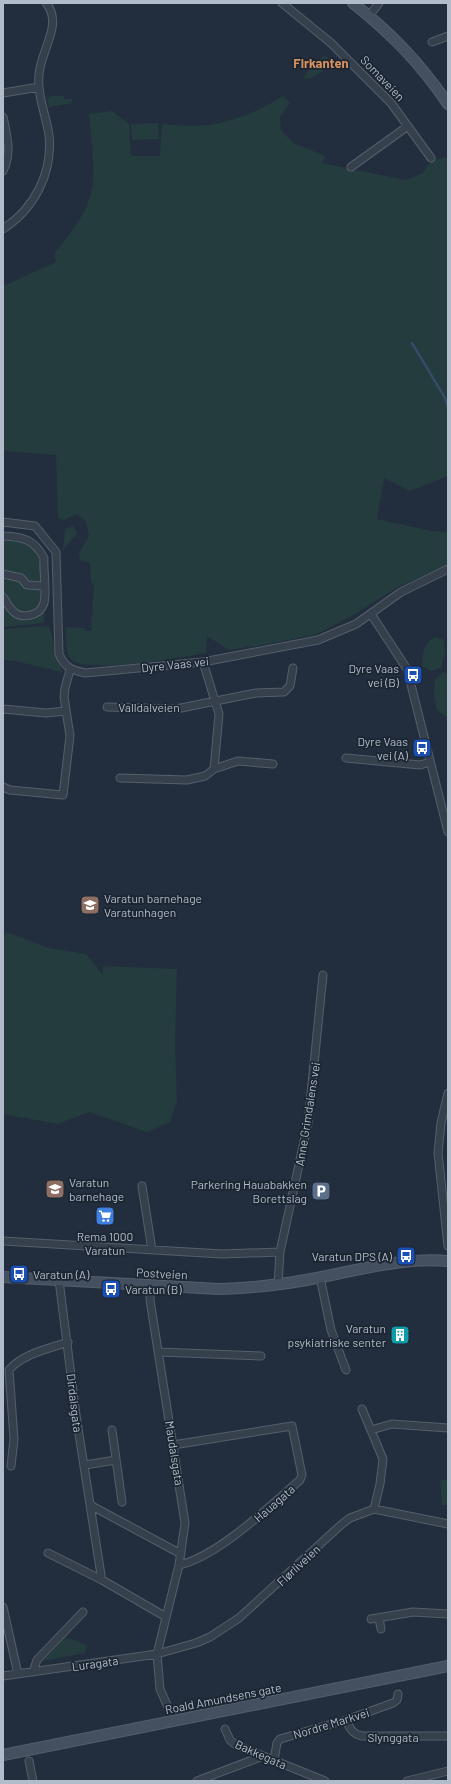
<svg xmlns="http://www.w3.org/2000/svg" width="451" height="1784" font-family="Barlow,sans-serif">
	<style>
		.green { fill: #243c3e }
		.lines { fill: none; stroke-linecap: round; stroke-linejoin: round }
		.stream { stroke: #354a65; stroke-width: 2.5 }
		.street-casing { stroke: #555e6b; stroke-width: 9 }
		.secondary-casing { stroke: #555e6b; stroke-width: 12 }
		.street { stroke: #36404d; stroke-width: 7 }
		.secondary { stroke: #444f60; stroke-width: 10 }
		.labels { text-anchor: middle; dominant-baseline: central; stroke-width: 3.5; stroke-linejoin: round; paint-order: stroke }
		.street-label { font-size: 12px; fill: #b2bbc9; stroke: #1c2532 }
		.poi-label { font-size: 12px; fill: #b2bbc9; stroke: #1c2532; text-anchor: end }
		.neighbourhood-label { font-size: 13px; font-weight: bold; fill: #d8915e; stroke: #1c2532 }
	</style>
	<rect width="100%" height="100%" fill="#222e3d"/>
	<path class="green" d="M324,55L331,60C324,70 317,78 305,79L304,77L314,63H317Z
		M52,96H64L63,99H72V103L49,107L47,98Z
		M283,96L290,103L280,117L281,130L293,143L326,156L322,163L406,180L423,173L432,160L448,157V476L410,491L384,478L377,519L432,531L448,532V565L398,587L350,617L317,634L268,644L229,650L207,636L206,653C183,657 88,674 72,660C64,653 67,636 66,627L85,628V631H91L94,586L91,582L90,563L80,560L79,553L89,536L86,521L77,514L64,520L58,517L56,455L3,451V286L56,262L54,254C68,236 83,219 90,197C97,178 91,135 89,114L112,111L129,124L131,156H160L162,124C173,125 185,126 196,126C226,125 258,112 283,96Z
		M158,123L159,139L132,140L131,124Z
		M73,526L77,532L76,535L63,550L65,529Z
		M3,533L29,536L46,558L44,623L3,627Z
		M49,626L62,672L15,661L3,660V629Z
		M435,637L444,640L445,654L441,668L430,671L422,666C422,655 424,642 435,637Z
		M443,672L448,674V718L437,710L434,695L435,680Z
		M6,932L49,948L86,954L103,975V966L177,969L175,1043L177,1101L170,1122L147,1132L89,1112L58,1124L3,1114V938Z
		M440,1480H448V1505H442Z
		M65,1637L87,1645L85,1653L43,1661Z"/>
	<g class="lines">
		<path class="stream" d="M412,343L445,398L448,407"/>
		<defs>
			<path id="street" d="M282,3L331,43L391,103L431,158
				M369,16L379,3
				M432,42L448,36
				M3,93L39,87
				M3,117C7,136 12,153 3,171
				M351,167L408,126
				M3,229C34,209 53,173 49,135C46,115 37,95 39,75C40,51 64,24 46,3
				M3,522L35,526L56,552L59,654C65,668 72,670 85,673L203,662L318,640L356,624L401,592L448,569
				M3,536C23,537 34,539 44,558C43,572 47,589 44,603C42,609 39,612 34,614C17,620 11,611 3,597
				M3,574L21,578L27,585L44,586
				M371,614L407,669L448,832
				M203,662L219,714L214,769
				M107,707L176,709L256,693L284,692L290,686L293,668
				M3,709L46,713L66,711
				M346,758L420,765L430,762
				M120,778L187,780L205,776L214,769L238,761L273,764
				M3,787L10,790L63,795L70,736L64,697L65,688L70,670
				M448,1093L441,1123L438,1153L448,1246
				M142,1186L152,1250
				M3,1241L222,1254L280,1252L278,1285
				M280,1252L308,1123L323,975
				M320,1277L331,1330L346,1370
				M59,1280L76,1415L101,1575
				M150,1285V1300L185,1523L179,1565L157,1654L160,1689L167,1705
				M158,1352L261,1356
				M362,1409L383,1459L380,1484L374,1509
				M112,1430L122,1502
				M371,1430L392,1424L448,1428
				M173,1445L292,1426L302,1475L300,1480C270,1506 217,1557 179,1565
				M85,1465L116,1460
				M11,1466L14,1439L9,1370C22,1354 48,1349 68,1342
				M92,1506L181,1554
				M48,1553L102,1580L166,1617
				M3,1607L18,1674
				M379,1618L381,1629
				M371,1619L413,1612L448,1614
				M33,1672L37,1660L83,1612
				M3,1676L157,1654L196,1643L210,1637L239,1618L342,1524L350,1518L374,1509L448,1524
				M346,1720C350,1728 352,1734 362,1736H448
				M225,1729L230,1740L236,1745L325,1781
				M274,1760L277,1743L280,1739L346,1720L393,1703L397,1700L398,1694
				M29,1761L33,1781
				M197,1781L263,1756
				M407,1781L448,1771"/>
			<path id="secondary" d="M353,3C392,34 420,63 448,104
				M3,1277L219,1289C254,1288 288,1284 322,1277C363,1269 405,1257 448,1261
				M3,1755L448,1666"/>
		</defs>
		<use href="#street" class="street-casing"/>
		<use href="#secondary" class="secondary-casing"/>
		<use href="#street" class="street"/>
		<use href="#secondary" class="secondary"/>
	</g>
	<defs>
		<symbol id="bus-square" viewBox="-11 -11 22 22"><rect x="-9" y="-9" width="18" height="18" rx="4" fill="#1a4fb4" stroke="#1c2532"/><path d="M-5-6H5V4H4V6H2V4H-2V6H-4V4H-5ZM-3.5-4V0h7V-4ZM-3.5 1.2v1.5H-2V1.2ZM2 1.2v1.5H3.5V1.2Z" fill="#fff"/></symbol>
		<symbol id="school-square" viewBox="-11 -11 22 22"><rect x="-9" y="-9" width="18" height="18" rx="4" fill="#8d6e63" stroke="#1c2532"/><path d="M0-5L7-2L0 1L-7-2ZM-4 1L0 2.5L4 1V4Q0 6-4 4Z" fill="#fff"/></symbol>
		<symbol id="parking-square" viewBox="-11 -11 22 22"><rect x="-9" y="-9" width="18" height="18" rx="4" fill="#5c6f8a" stroke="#1c2532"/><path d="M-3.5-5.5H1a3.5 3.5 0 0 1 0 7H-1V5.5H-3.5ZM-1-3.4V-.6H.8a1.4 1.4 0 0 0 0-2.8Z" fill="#fff"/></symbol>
		<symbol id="supermarket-square" viewBox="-11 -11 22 22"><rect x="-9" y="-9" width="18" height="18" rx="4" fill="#3f7fe0" stroke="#1c2532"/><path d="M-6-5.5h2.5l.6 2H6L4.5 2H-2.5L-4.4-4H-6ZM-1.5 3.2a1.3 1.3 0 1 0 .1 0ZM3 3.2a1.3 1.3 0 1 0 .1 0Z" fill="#fff"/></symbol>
		<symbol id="building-square" viewBox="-11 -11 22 22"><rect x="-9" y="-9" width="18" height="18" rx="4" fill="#0f9aa8" stroke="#1c2532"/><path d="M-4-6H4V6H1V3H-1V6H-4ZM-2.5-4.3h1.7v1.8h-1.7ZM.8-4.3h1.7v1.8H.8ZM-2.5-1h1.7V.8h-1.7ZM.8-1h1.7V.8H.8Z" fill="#fff"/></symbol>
	</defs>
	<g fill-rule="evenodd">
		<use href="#bus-square" x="402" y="664" width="22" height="22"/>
		<use href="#bus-square" x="411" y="737" width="22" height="22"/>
		<use href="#school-square" x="79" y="894" width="22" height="22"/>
		<use href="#school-square" x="44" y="1178" width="22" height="22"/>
		<use href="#parking-square" x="310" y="1180" width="22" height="22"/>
		<use href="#supermarket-square" x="94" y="1205" width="22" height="22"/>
		<use href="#bus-square" x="395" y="1245" width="22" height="22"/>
		<use href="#bus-square" x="8" y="1263" width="22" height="22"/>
		<use href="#bus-square" x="100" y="1278" width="22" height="22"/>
		<use href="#building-square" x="389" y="1324" width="22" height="22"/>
	</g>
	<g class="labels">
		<g class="street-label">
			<text transform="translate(383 78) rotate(46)">Somaveien</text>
			<text transform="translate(175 664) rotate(-6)">Dyre Vaas vei</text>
			<text x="149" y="707">Valldalveien</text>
			<text transform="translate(307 1114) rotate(-81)">Anne Grimdalens vei</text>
			<text transform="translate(162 1273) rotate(3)">Postveien</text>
			<text transform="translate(75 1403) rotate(83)">Dirdalsgata</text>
			<text transform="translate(175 1453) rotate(81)">Maudalsgata</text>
			<text transform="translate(274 1503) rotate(-41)">Hauagata</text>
			<text transform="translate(298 1565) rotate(-43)">Flørliveien</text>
			<text transform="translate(95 1663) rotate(-8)">Luragata</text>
			<text transform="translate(223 1698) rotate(-11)">Roald Amundsens gate</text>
			<text transform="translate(331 1723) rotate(-17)">Nordre Markvei</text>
			<text x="393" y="1737">Slynggata</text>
			<text transform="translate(261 1754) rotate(24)">Bakkegata</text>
		</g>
		<g class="poi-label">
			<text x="399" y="668">Dyre Vaas<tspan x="399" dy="14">vei (B)</tspan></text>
			<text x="408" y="741">Dyre Vaas<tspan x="408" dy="14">vei (A)</tspan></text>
			<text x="104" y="898" text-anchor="start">Varatun barnehage<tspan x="104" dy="14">Varatunhagen</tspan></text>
			<text x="69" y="1182" text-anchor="start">Varatun<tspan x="69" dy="14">barnehage</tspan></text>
			<text x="307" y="1184">Parkering Hauabakken<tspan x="307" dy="14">Borettslag</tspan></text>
			<text x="105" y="1236" text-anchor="middle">Rema 1000<tspan x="105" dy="14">Varatun</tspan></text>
			<text x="392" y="1256">Varatun DPS (A)</text>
			<text x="33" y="1274" text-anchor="start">Varatun (A)</text>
			<text x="125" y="1289" text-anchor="start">Varatun (B)</text>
			<text x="386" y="1328">Varatun<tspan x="386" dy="14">psykiatriske senter</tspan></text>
		</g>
		<g class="neighbourhood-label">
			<text x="321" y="63">Firkanten</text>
		</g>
	</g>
	<rect width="451" height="1784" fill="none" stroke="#b2bbc9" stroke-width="8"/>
</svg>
